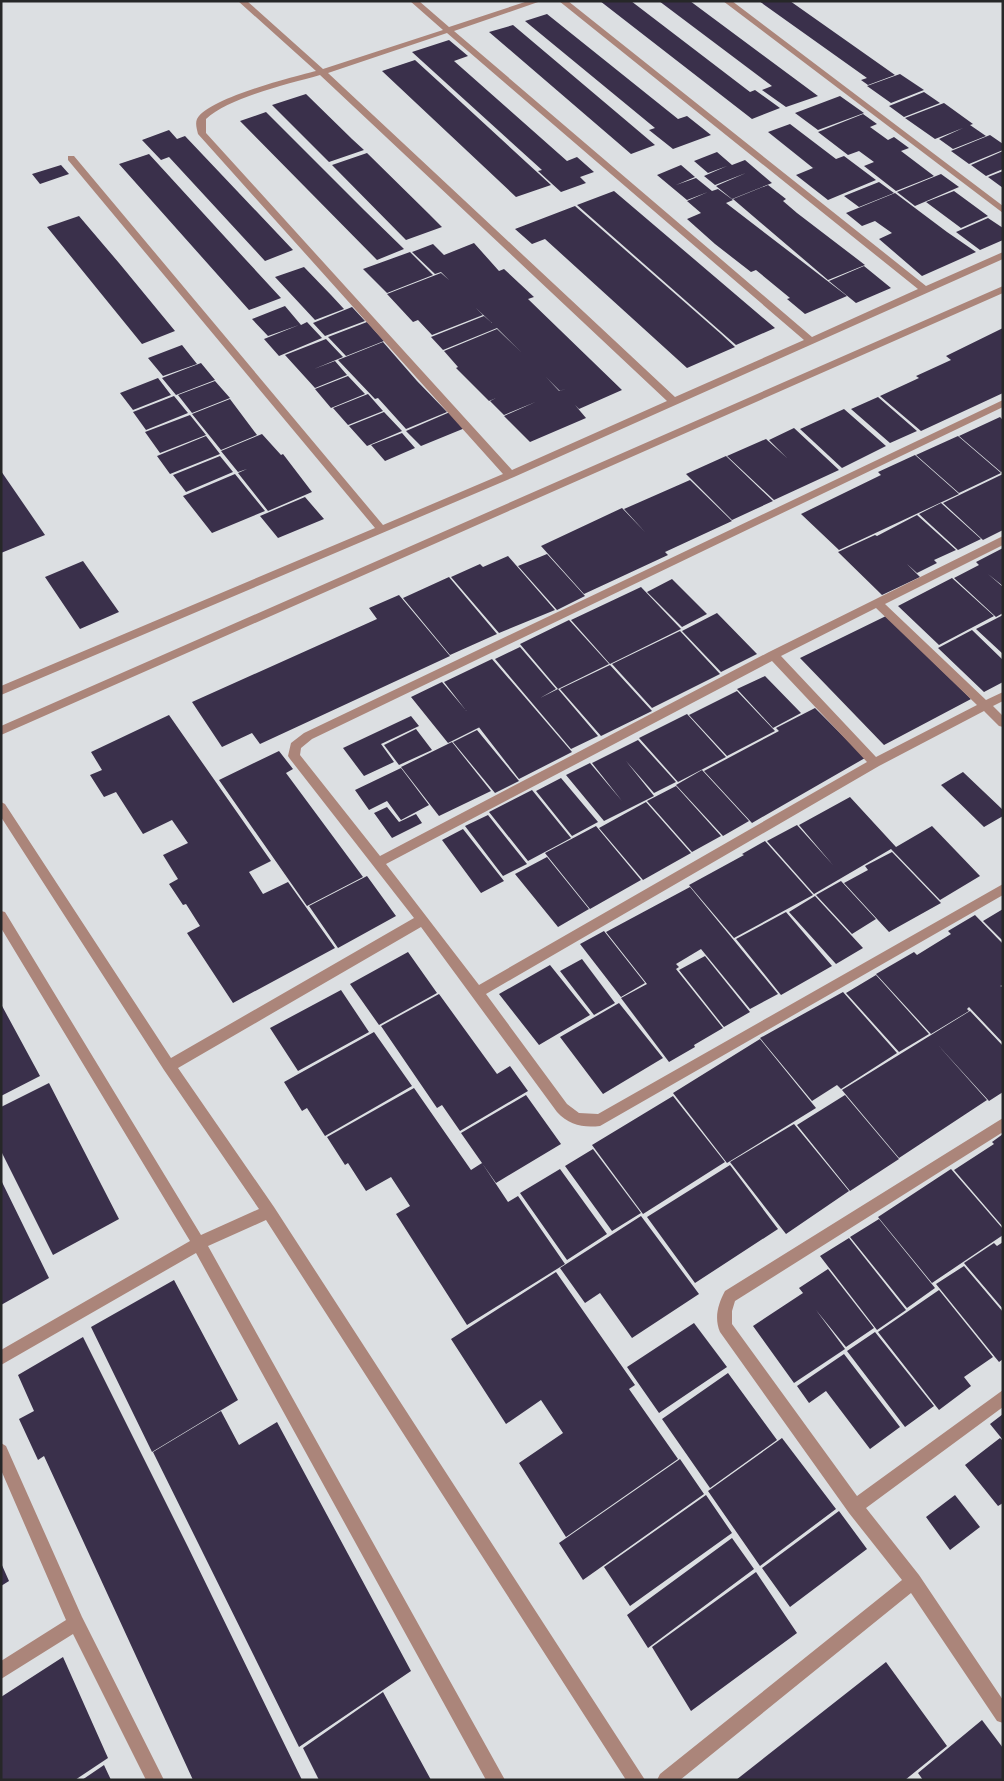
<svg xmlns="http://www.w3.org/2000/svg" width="1004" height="1781" font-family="'IBM Plex Serif',serif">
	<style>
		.building { fill: #3a304b }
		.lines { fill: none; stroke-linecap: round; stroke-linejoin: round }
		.street { fill: #ab857a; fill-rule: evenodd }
	</style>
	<rect width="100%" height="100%" fill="#dcdfe2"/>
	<path class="building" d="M600,1H631L750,92L755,90L780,108L752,119Z
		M659,1H690L818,96L786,107L762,90L772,86Z
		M759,1H790L895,75L868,85L861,80L867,78Z
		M547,14L678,119L687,116L711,135L673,149L649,130L655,128L525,21Z
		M513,25L629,123L655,145L631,154L489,32Z
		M449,40L468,56L454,61L567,161L577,157L594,172L580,177L586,183L561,192L538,171L542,170L412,52Z
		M415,60L438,81L551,185L516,197L382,71Z
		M900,74L924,90L891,103L867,86Z
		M924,92L940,103L904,117L889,106Z
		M306,94L352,139L364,150L329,162L272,105Z
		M840,96L864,113L818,130L795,113Z
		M944,103L973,124L970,125L986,136L953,149L939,139L963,128L935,139L905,118Z
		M266,112L364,210L404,249L377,260L240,121Z
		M863,114L877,124L870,127L888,140L894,137L909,148L901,151L934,176L896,191L864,166L874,162L859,151L848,155L818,132Z
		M790,124L836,159L844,156L876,180L828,200L796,175L818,166L813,168L768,132Z
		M169,130L177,139L185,136L293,250L265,261L169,157L161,160L142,140Z
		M990,135L1003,144V150L969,164L951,151Z
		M1003,151V169L986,176L971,165Z
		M717,152L732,165L745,160L772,183L732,199L716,186L746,173L715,185L704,176L727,166L708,173L694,161Z
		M367,153L429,214L442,227L406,240L332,165Z
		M149,154L246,260L281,298L249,310L119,164Z
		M61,165L69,174L40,184L32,174Z
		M681,165L695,177L676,185L696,178L712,191L718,189L733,200L726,203L847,296L805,314L787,299L790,298L756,270L751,272L715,244L687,219L701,213L687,201L708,192L687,200L657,175Z
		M1003,171V188L988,177Z
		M941,174L959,187L915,206L897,192Z
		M879,182L894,193L859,207L844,196Z
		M768,185L786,199L783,201L797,213L865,265L828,280L733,199Z
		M614,191L775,328L736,345L577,205Z
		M954,191L988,216L961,228L926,202Z
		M895,193L947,232L976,252L922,276L879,239L892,233L875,221L862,226L846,213Z
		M575,206L721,334L735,347L687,368L545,239L532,244L515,229Z
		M79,216L119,263L175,331L142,344L47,227Z
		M988,218L1003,228V240L980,250L956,232Z
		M474,243L499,271L504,269L534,297L528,299L622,390L579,409L575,405L586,418L530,442L504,416L567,388L560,391L546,377L560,392L504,415L490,401L496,398L489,401L456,368L458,367L444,351L497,329L522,353L497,328L443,350L431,337L484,316L492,323L476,308L483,315L432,335L418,320L413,322L387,294L441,273L449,280L441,272L435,274L412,252L433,244L444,255Z
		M410,252L433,275L387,293L363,269Z
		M864,266L891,288L856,303L829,281Z
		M304,267L331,295L344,309L315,320L275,277Z
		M285,306L301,325L307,322L322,338L279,356L264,339L299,325L268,336L252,319Z
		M352,307L365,321L325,336L313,323Z
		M367,322L384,341L346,356L328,337Z
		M1003,328V393L921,431L880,396L919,378L916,376L951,360L946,356Z
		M326,339L343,357L314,369L335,361L347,375L315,388L285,355Z
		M383,342L417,381L447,412L406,429L378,398L375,399L338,360Z
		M182,345L197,364L163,376L148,358Z
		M201,363L215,380L176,395L162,378Z
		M348,376L365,394L331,408L315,389Z
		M158,378L171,395L133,410L120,393Z
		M215,381L230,398L192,413L178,395Z
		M368,394L383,411L348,425L333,408Z
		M174,396L188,413L146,430L133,412Z
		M878,397L917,431L890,443L851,409Z
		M230,399L257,435L221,450L192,414Z
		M844,409L886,446L842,468L800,429Z
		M384,412L402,431L367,446L349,426Z
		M450,412L465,428L421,446L406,431Z
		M190,415L206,435L160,453L145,432Z
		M1000,417L1003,420V471L1001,472L959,436Z
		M794,428L839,470L774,500L727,456L766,439L787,458L769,440Z
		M402,433L415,448L385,461L371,445Z
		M262,434L281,455L283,454L312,492L268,511L238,473L247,469L238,472L221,451Z
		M206,436L220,454L170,474L157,456Z
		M958,436L1001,473L959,493L916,455Z
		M915,455L959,494L839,550L801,514L881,475L878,472Z
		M220,456L233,472L186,492L173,475Z
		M726,456L773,501L732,520L686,474Z
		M1,471L45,535L1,553Z
		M235,474L265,511L212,533L183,496Z
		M1003,474V530L983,540L943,503Z
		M690,480L732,521L665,552L668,555L584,594L541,546L622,508L645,532L624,509Z
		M305,497L324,519L278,538L260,516Z
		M941,503L981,539L958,550L919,514Z
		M917,515L956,550L934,560L937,563L917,573L907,564L920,577L882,595L838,552L875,535L877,536Z
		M1003,548V586L988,574L1003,587V613L996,617L954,578L979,565L976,562Z
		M547,554L585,596L557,610L518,566Z
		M508,556L555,610L499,633L451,577L480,564L483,567Z
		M83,561L119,612L80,629L45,577Z
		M449,577L497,634L450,655L403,598Z
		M952,578L994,616L939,645L898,606Z
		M672,579L707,614L682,627L647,592Z
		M641,587L681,629L610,664L571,620Z
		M399,595L450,656L260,744L252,733L222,747L192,702L377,619L369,608Z
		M717,613L757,654L721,672L682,631Z
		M1003,615V654L976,629Z
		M886,616L971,699L884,745L800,658Z
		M569,620L609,664L558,689L520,644Z
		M972,630L1003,660V682L984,692L938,648Z
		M680,631L720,674L652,708L612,664Z
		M520,647L556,689L540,698L558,689L598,736L571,749L495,659Z
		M492,659L572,752L519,779L444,682Z
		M610,665L652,711L601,736L560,689Z
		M765,676L801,713L773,728L737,689Z
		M442,682L480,727L448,743L411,697Z
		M737,691L775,731L727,756L689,715Z
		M815,708L865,758L752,823L704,771L779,731L776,728Z
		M687,714L726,757L678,782L639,738Z
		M169,715L271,861L249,872L263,894L288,882L335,948L233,1003L187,933L200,926L186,904L183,905L169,884L178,879L163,855L188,843L172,820L143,834L116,792L104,797L90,775L102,770L91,752Z
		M411,716L419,726L381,744L394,762L364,776L343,748Z
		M416,729L432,750L399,765L384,745Z
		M477,730L519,781L495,793L453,742Z
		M638,740L676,782L654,793L626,761L654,796L604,821L566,775L590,763L622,801L592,763Z
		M452,742L491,791L439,816L401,767Z
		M279,751L293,769L286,773L363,877L307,906L219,780Z
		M401,768L429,805L401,820L387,801L369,810L355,790Z
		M702,770L749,821L723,836L676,785Z
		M963,772L1003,810V816L984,827L941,785Z
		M561,778L598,822L572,836L536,791Z
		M676,786L721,836L692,852L647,801Z
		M532,790L571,838L528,861L489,812Z
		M850,797L896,847L932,826L980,876L940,900L891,849L814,894L767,841L797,825L833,865L799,825Z
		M646,802L691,853L643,880L599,828Z
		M387,807L399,822L416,814L422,823L392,838L374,813Z
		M488,815L527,864L503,876L465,826Z
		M596,826L641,880L590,909L545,853Z
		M463,829L504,881L481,893L442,840Z
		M765,841L813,895L734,938L689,885L744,855L742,854Z
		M892,852L941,903L889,932L844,883L868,870L865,866Z
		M547,857L589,909L558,927L515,874Z
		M367,876L396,916L338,948L309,906Z
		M841,881L876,919L852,934L816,895Z
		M690,887L778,994L750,1009L701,949L676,964L679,967L676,969L723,1028L694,1045L695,1047L669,1062L621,998L647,984L606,932Z
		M815,896L863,948L836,964L789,912Z
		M1003,909V941L983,921Z
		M786,912L832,966L781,995L736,939Z
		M975,915L1003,944V985L1000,986L1003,987V1043L969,1007L967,1009L969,1011L931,1034L876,974L914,952L917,955L951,934L948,931Z
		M604,931L645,983L621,997L580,944Z
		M408,952L437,993L379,1025L350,984Z
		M705,956L750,1012L724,1027L679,970Z
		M582,959L615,1003L594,1015L560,971Z
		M550,965L590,1015L539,1045L499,994Z
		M876,975L929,1034L899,1052L846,993Z
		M341,990L369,1032L298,1071L270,1028Z
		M843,992L897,1053L841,1089L837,1085L812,1101L760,1038Z
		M439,994L497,1074L510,1066L528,1091L460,1131L442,1105L437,1108L381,1026Z
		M619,1003L663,1058L603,1094L560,1037Z
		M1,1004L40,1076L1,1096Z
		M970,1011L1003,1046V1092L989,1101L937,1044L987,1100L899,1158L842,1090Z
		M374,1032L412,1086L325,1136L307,1108L302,1111L284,1082Z
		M760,1039L816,1108L727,1163L673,1093Z
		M49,1083L119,1219L53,1255L1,1151V1107Z
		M414,1088L471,1170L482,1163L508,1202L518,1196L565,1264L467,1325L396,1214L410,1206L391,1177L366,1191L348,1163L345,1165L327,1137Z
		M526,1095L561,1144L496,1183L461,1133Z
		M845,1095L899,1159L850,1191L797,1125Z
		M673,1096L725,1162L643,1214L592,1145Z
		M794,1124L849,1191L786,1234L730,1162Z
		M1003,1134V1227L954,1170L994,1144L992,1142Z
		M593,1149L641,1213L612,1231L565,1166Z
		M730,1165L778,1229L695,1283L647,1217Z
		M560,1169L607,1234L567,1260L520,1193Z
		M951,1169L1003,1229V1235L932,1283L878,1217Z
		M1,1180L49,1278L1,1305Z
		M641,1216L699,1294L632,1338L600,1293L585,1303L560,1268Z
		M879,1219L935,1288L907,1308L850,1237Z
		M849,1238L906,1310L877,1330L820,1256Z
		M1003,1242V1309L964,1263L994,1243L997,1246Z
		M964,1266L1003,1312V1359L999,1362L936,1284Z
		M828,1269L874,1328L846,1347L816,1310L845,1349L794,1383L753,1326L803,1293L799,1288Z
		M556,1272L635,1385L629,1389L678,1459L566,1537L519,1463L563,1433L541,1400L506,1424L451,1339Z
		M174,1280L238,1400L152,1452L91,1327Z
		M939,1290L993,1357L964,1377L971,1386L939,1410L878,1332Z
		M694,1323L727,1367L659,1413L627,1367Z
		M875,1332L934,1406L905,1427L847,1351Z
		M83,1337L188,1547L302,1780H193L44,1456L38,1460L19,1419L34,1411L18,1375Z
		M844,1354L900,1427L870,1449L826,1391L809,1403L797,1386Z
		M728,1373L777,1440L710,1488L662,1419Z
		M221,1411L239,1445L277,1422L411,1671L299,1747L153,1452Z
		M1003,1414V1440L990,1424Z
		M782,1438L836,1509L760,1566L708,1491Z
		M1000,1438L1003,1441V1503L998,1506L965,1465Z
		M680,1459L704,1494L583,1580L559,1543Z
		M706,1495L732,1533L630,1606L604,1567Z
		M955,1495L980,1527L950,1550L926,1517Z
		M839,1511L867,1549L790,1607L762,1568Z
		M732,1538L754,1569L648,1648L627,1615Z
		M1,1563L9,1581L1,1586Z
		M756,1572L797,1633L691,1711L652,1647Z
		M63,1657L108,1758L75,1780H1V1697Z
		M886,1662L947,1746L905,1780H736Z
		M383,1692L431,1780H319L303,1748Z
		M982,1720L1003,1748V1780H923L918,1773Z
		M104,1765L111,1780H82Z"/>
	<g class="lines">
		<path class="street" d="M238,1H247L323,69L443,30L410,1H419L449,27L528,1H541L454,31L812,337L918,289L559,1H568L926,286L1003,252V259L514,477L1,695V686L375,528L68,160V156H74L383,525L503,474L198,134C197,129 195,124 197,119C208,98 293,77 316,71ZM447,33L804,340L675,397L328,73ZM320,75L667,401L512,470L206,133V119C229,97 289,84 320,75Z
			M723,1H732L1003,206V213Z
			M1003,286V293L1,735V726Z
			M1003,400V407L312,739L301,748L300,755L380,856L769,652L1003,536V545L885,604L986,700L1003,692V701L993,706L1003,716V727L999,726L984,711L879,766L486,994L567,1104L579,1113L598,1114L1003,884V895L600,1126C583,1128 569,1125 557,1112L421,927L178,1068L274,1207L645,1780H626L266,1220L208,1246L505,1780H486L196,1253L1,1365V1350L190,1241L1,928V911L5,912L201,1235L259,1209L164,1070L1,817V802L5,804L171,1058L414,918L290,759L288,756L291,743L304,733ZM876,608L977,705L876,757L781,656ZM772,661L867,762L479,985L386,864Z
			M1003,1118V1132L735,1301L732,1311V1324L857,1496L1003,1390V1407L866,1508L919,1575L1003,1700V1723L997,1721L911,1593L680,1780H657L660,1774L902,1580L849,1513L720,1332C714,1318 718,1304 725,1291Z
			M1,1443L6,1446L82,1617L164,1780H146L73,1634L1,1679V1661L66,1620L1,1470Z"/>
	</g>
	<rect width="1004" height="1781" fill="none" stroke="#262728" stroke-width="5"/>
</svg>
